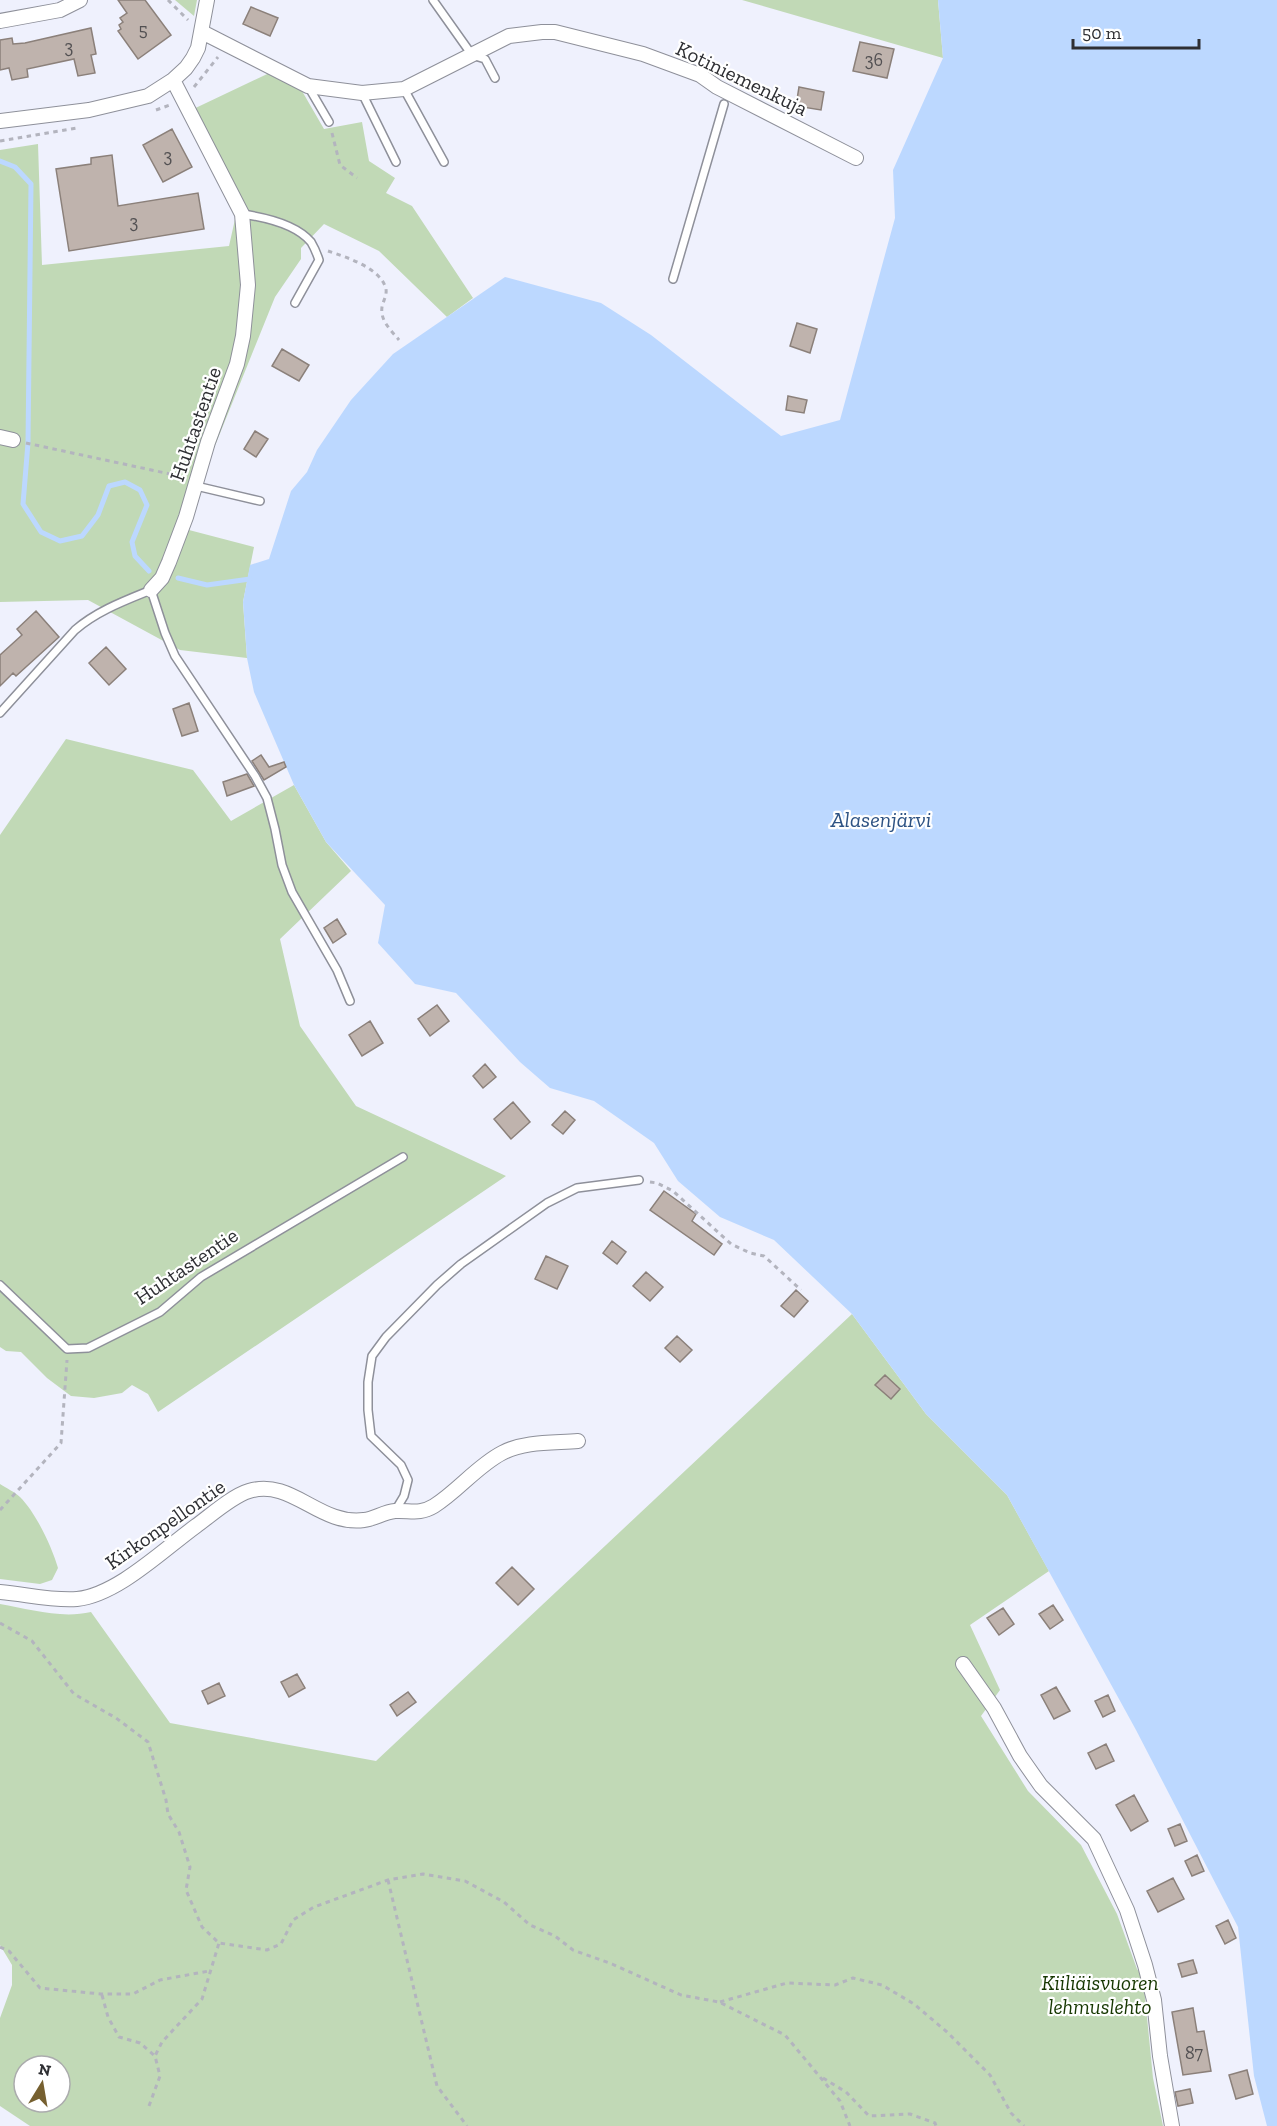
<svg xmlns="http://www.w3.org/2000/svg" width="1277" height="2126" font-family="'Zilla Slab',serif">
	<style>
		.green { fill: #c1d9b6; fill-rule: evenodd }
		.water { fill: #bcd8ff }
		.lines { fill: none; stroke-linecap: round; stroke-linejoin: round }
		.stream { stroke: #bcd8ff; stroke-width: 5 }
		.building { fill: #bfb3ad; stroke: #8b807a; stroke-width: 1.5 }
		.lane-casing { stroke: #8e909a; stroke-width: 10 }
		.street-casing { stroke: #8e909a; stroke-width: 16 }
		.path { stroke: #b3b4be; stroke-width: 3; stroke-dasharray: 4.5 4.5; stroke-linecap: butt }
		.lane { stroke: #fff; stroke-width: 7 }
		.street { stroke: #fff; stroke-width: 14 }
		.labels { text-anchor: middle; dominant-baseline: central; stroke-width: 4.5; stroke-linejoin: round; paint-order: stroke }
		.number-label { font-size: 18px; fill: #525052 }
		.street-label { font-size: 21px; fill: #2e2f33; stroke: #fff }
		.park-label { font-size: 21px; font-style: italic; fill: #163700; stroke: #fff }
		.water-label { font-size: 22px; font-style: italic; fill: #2e5384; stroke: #fff }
	</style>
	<rect width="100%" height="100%" fill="#eff1fd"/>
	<path class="green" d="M175,0H197L194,16Z
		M742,0H938L943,58Z
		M280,68L302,91L324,129L362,122L369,161L395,178L386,193L412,206L473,298L447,317L379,251L324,224L301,248V259L275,297L202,478L189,530L254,547L243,602L247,658L180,650L88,600L0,602V150L38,144L42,265L229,246L236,215L185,113Z
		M66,739L193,770L231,821L294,785L326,842L351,871L280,939L300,1026L356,1106L506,1176L158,1412L148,1394L132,1385L122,1393L94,1398L71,1396L47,1378L21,1352L6,1351L0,1347V835Z
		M852,1314L926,1414L1007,1495L1049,1571L970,1625L1000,1690L981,1716L1028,1791L1081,1845L1117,1914L1137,1969L1143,1977L1153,2078L1163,2126H30L0,2106V2018L12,1985V1965L0,1945V1604C29,1609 61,1619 91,1612L170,1723L376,1761ZM24,2066H60V2102H24Z
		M0,1484C6,1488 15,1492 20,1497C36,1513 52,1547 58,1568L52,1580L40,1584L0,1579Z"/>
	<path class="water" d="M938,0H1277V2126H1267L1254,2076L1238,1927L1136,1730L1007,1495L926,1414L852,1314L774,1240L720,1217L678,1181L654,1143L594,1101L550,1088L520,1062L456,993L415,984L378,943L385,905L326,842L294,785L254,692L247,658L243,602L250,565L269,559L291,491L307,472L317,450L351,400L393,354L505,277L601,303L651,335L781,436L840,420L895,218L893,170L943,58Z"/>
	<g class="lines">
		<path class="stream" d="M0,161L15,167L31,184L28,443L23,504L41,532L60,541L82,536L98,515L109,486L125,482L140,490L147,505L132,542L135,556L149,571
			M178,578L207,585L250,579"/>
	</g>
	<path class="building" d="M118,0H145L171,35L138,59L118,31L121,29L119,25L123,22L120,18L127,13Z
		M251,7L278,18L270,36L243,24Z
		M91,28L96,54L91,55L95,73L78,76L74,59L27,69L28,77L12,80L9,68L0,70V40L12,38L13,44L25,43Z
		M860,42L894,49L887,78L853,71Z
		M799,87L824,92L821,110L796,106Z
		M172,129L192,167L163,182L143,145Z
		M112,155L118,206L198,193L204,229L69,251L56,169L91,164V158Z
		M797,323L817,329L810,353L790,346Z
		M282,349L309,365L299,381L272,366Z
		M788,396L807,400L804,413L786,410Z
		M255,431L268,439L256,457L244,449Z
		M36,611L59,637L16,676L13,673L0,686V655L22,635L17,629Z
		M106,647L126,669L109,685L89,663Z
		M189,703L198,731L182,736L173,709Z
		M261,755L269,767L284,762L286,767L264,780L252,761Z
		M247,774L254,786L227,796L223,782Z
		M337,919L346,934L333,943L324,928Z
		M437,1005L449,1021L430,1036L418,1019Z
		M370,1021L383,1043L362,1056L349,1035Z
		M485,1064L496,1077L483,1088L473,1076Z
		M513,1102L530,1122L511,1139L494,1119Z
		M565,1111L575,1120L563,1134L552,1125Z
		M664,1191L696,1214L692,1221L722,1244L714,1255L650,1210Z
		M612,1241L626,1252L617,1264L603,1253Z
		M546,1256L568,1266L557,1289L535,1279Z
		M646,1272L663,1287L650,1301L633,1286Z
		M796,1290L808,1301L794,1317L781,1306Z
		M677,1336L692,1350L680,1362L665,1348Z
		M885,1375L900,1389L891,1399L875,1385Z
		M512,1567L534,1589L518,1605L496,1583Z
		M1053,1605L1063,1620L1050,1629L1039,1614Z
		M1003,1608L1014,1624L999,1635L987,1618Z
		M297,1674L305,1688L289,1697L281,1682Z
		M219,1683L225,1696L208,1704L202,1691Z
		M1056,1687L1070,1711L1054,1719L1041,1695Z
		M408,1692L416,1702L397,1716L390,1705Z
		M1108,1695L1115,1711L1103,1717L1095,1701Z
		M1106,1744L1114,1761L1096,1769L1088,1753Z
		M1134,1795L1148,1821L1131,1831L1116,1805Z
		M1180,1824L1187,1841L1175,1846L1168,1829Z
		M1197,1855L1204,1871L1192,1876L1185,1861Z
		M1173,1878L1184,1899L1158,1912L1147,1891Z
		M1228,1920L1236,1938L1225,1944L1216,1926Z
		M1193,1960L1197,1973L1182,1977L1178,1964Z
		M1193,2008L1197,2032L1204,2031L1211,2071L1183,2075L1172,2012Z
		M1247,2070L1253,2094L1236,2099L1229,2075Z
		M1190,2089L1193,2103L1178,2106L1175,2092Z"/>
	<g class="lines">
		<defs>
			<path id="lane" d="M433,0L472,55L485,59L495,78
				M308,86L329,122
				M404,89L444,162
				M362,93L396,162
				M242,214C263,217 296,224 311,242C314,247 317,254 319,260L295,303
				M673,279L724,104
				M196,486L260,501
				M0,713L75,630C97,611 124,601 151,590L165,633L175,656L255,776L267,798L275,829L282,865L292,892L337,970L350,1001
				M0,1285L67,1349L88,1348L160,1312L201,1277L403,1157
				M395,1511L404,1496L408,1480L401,1465L371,1436L368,1410V1382L372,1356L386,1337L437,1285L461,1264L547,1203L577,1188L639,1180"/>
			<path id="street" d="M0,21L60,10L80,0
				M202,32L308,86L362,93L404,89L509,36L542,32H555L643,54L700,75L717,87L856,158
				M0,121L89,110L148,96L173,80L186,68L193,58L198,48L207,0
				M0,437L13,440
				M151,590L162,578L169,562L186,517L208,442L237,364L243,336L248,285L242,214L173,80
				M0,1592C25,1594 52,1601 77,1599C117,1595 163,1550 196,1526C210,1516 232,1496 249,1491C292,1478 319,1526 364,1520C374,1519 384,1512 395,1511C410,1510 419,1515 434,1506C458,1491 477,1466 502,1453C524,1441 554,1443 578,1441
				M963,1664L994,1708L1020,1756L1041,1786L1094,1839L1127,1910L1145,1965L1154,2000L1160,2056L1172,2126"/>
		</defs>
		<use href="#lane" class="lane-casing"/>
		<use href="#street" class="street-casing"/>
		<path class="path" d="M168,0L188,20
			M194,87L218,57
			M156,110L170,105
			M332,133L340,165L357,178
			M0,141L77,128
			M328,251C346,257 381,268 386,289C387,296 383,301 382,307C380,321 391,330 399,340
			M26,443L184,477
			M650,1182L657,1183L673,1191L731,1244L750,1253L764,1256L801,1290
			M0,1510L61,1443L67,1360
			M0,1623L32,1641L74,1694L116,1718L148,1742L166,1800L168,1814L179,1832L190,1867L186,1890L202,1927L219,1943L267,1950L281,1944L293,1920L314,1907L388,1880L423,1874L465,1881L504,1902L530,1925L555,1936L573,1950L612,1964L681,1995L719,2002L785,2035L840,2101L850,2126
			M388,1880L437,2086L467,2126
			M0,1947L9,1951L40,1988L101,1994H133L160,1980L209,1971
			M102,1995L108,2017L119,2037L140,2043L155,2056
			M720,2002L787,1983L835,1985L853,1978L882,1985L914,2004L947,2032L990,2075L1011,2113L1024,2126
			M823,2078L846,2092L869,2116L910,2114L935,2123L936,2126
			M149,2106L160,2076L155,2056L162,2042L202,1999L219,1943"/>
		<use href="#lane" class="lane"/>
		<use href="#street" class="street"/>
	</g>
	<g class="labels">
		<g class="number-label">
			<text x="143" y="30">5</text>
			<text x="69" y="47">3</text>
			<text x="874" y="60">36</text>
			<text x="168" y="156">3</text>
			<text x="134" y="222">3</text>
			<text x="1194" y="2053">87</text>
		</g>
		<g class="street-label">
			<text transform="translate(742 78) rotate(26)">Kotiniemenkuja</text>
			<text transform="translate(195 424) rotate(-71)">Huhtastentie</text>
			<text transform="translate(186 1266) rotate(-34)">Huhtastentie</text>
			<text transform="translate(165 1524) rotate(-35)">Kirkonpellontie</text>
		</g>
		<g class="park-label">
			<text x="1100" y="1982">Kiiliäisvuoren<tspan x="1100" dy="24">lehmuslehto</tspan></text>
		</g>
		<g class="water-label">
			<text x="881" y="819">Alasenjärvi</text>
		</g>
	</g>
	<g transform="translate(42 2084) rotate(11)"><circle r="28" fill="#ffffff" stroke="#abacad" stroke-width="1.5"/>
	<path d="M0-4.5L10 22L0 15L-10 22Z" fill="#766030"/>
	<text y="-9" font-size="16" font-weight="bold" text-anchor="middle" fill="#2e2f33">N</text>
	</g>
	<path d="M1073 39v9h126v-9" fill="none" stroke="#2e2f33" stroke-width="3"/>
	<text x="1082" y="39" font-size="18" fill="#2e2f33" stroke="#ffffff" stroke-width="4.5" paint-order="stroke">50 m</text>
</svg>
